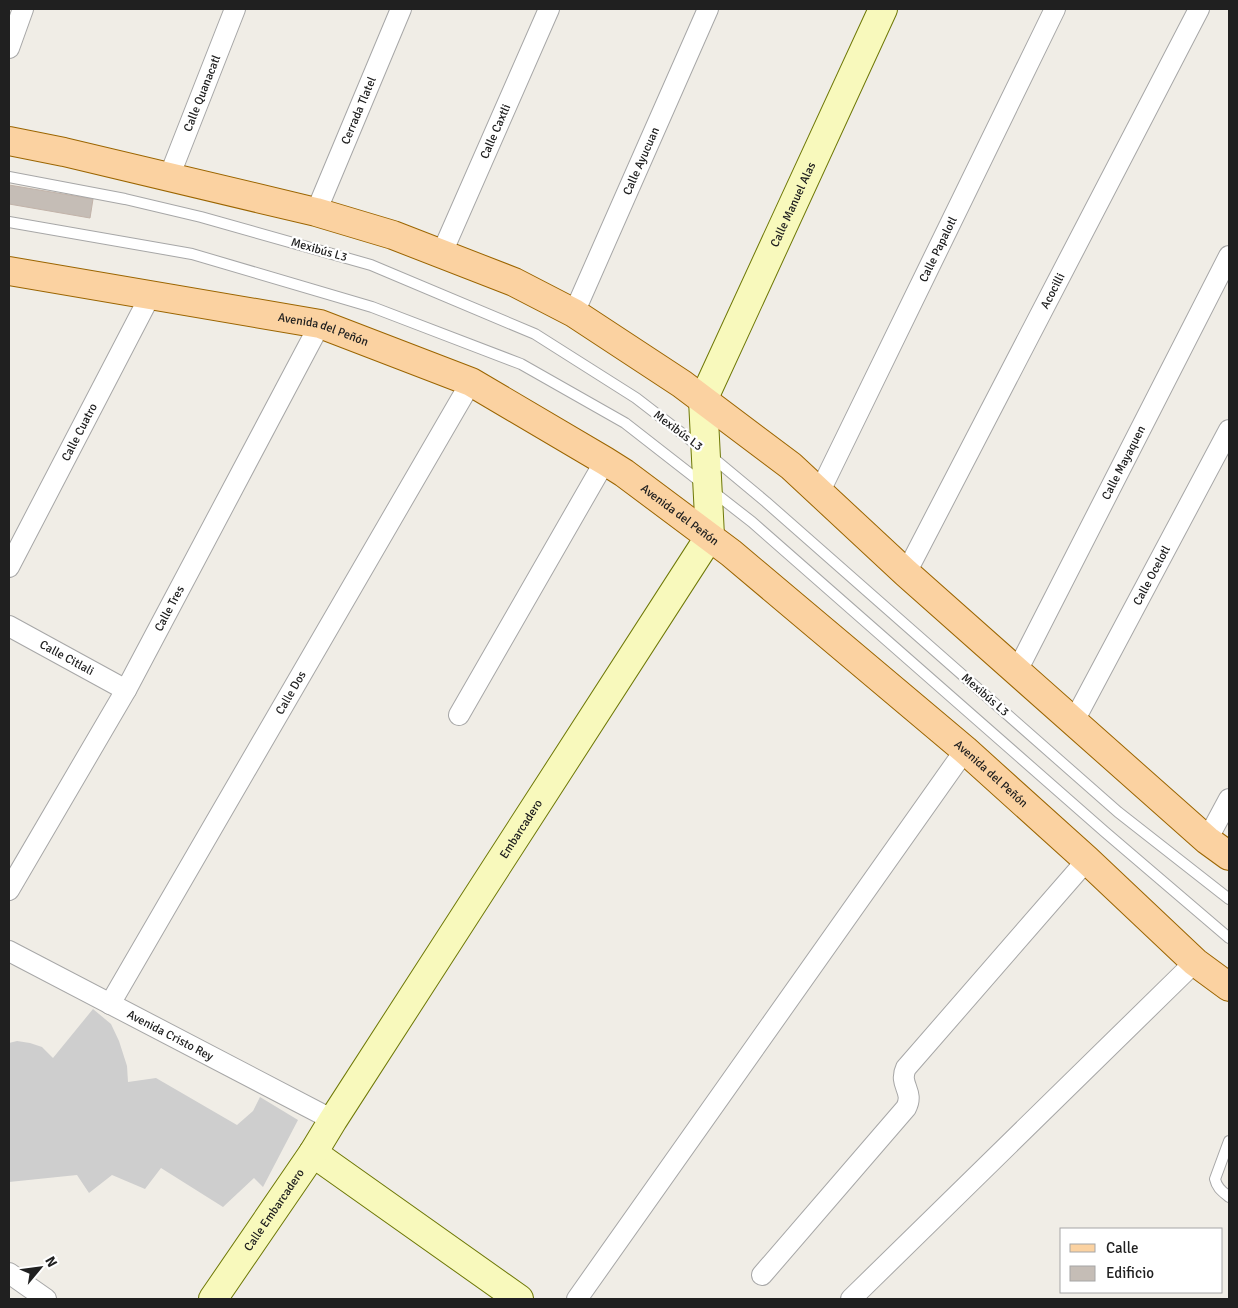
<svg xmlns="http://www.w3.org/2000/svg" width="1238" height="1308" font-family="Signika,sans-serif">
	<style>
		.religious { fill: #cecece }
		.building { fill: #c5bdb6; stroke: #c2b3a9 }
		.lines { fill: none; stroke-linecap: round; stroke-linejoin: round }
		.lane-casing { stroke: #a7a7a7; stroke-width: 12 }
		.street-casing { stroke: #a7a7a7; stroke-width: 22 }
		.secondary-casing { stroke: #6e7806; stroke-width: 30 }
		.primary-casing { stroke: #9b6501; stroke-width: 30 }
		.lane { stroke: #fff; stroke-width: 10 }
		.street { stroke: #fff; stroke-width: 20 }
		.secondary { stroke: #f8f9bc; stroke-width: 28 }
		.primary { stroke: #fbd2a1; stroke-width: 28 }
		.labels { text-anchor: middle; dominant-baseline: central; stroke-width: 4.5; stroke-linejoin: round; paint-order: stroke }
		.street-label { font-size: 12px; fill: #202020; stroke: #fff }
	</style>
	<rect width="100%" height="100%" fill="#f0ede6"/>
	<path class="religious" d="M93,1009L111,1024L119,1041L127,1066L128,1082L156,1078L237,1125L253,1111L260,1097L298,1120L263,1187L254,1178L223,1207L161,1168L145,1189L112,1175L89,1193L77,1175L9,1182V1043L17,1041L30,1043L42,1047L53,1058Z"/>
	<path class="building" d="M9,185L93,199L90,218L9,204Z"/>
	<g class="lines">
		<defs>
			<path id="lane" d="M9,177L125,199L201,217L371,265L535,334L636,398L706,452L766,502L1118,812L1229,899
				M9,222L192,254L372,307L521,364L625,423L752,522L1105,832L1229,938
				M1229,1141L1215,1179C1217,1188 1222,1191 1229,1197"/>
			<g id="street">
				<path d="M9,48L23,9"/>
				<path id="s1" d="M169,177L235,9"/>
				<path id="s2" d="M316,212L401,9"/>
				<path id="s3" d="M441,255L549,9"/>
				<path id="s4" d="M574,313L708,9"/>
				<path id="s5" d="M820,491L1055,9"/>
				<path id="s6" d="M9,567L150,296"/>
				<path id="s7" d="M906,573L1199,9"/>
				<path id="s8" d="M9,626L126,690"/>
				<path id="s9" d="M1017,671L1229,256"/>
				<path d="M459,715L605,461"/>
				<path id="s10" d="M1074,721L1229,430"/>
				<path d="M1207,840L1229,799"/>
				<path id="s11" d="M9,890L126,690L320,324"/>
				<path id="s12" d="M9,951L333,1120"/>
				<path id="s13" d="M110,1004L471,382"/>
				<path d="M9,1273L46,1299"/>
				<path d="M762,1275L906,1108C915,1091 898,1085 906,1068L1087,860"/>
				<path d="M577,1299L965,750"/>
				<path d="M851,1299L1195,962"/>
			</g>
			<g id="secondary">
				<path d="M313,1153L519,1299"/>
				<path id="s14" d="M213,1299L313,1153L333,1120L710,536L703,400L883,9"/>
			</g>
			<g id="primary">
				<path d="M9,141L64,152L316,212L393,235L514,282L574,313L682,384L791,466L906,573L1207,840L1229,856"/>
				<path id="s15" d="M9,271L320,324L471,382L605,461L624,473L731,553L965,750L1087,860L1195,962L1229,987"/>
			</g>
		</defs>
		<use href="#lane" class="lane-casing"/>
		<use href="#street" class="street-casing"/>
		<use href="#secondary" class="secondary-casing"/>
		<use href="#primary" class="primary-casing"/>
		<use href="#lane" class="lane"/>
		<use href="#street" class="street"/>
		<use href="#secondary" class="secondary"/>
		<use href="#primary" class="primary"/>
	</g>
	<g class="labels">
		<g class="street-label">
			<text stroke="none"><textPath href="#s1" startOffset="90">Calle Quanacatl</textPath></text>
			<text stroke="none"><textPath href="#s2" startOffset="110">Cerrada Tlatel</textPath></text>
			<text stroke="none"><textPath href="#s3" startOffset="135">Calle Caxtli</textPath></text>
			<text stroke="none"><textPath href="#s4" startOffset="166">Calle Ayucuan</textPath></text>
			<text stroke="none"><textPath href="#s14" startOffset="1262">Calle Manuel Alas</textPath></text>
			<text transform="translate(319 250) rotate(16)">Mexibús L3</text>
			<text stroke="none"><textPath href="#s5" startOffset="269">Calle Papalotl</textPath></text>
			<text stroke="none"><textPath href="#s7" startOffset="318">Acocilli</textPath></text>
			<text stroke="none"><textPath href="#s15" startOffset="320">Avenida del Peñón</textPath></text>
			<text transform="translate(678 431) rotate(37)">Mexibús L3</text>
			<text stroke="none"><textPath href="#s6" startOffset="152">Calle Cuatro</textPath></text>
			<text stroke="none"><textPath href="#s9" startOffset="234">Calle Mayaquen</textPath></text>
			<text stroke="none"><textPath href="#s15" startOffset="725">Avenida del Peñón</textPath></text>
			<text stroke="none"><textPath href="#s10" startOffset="165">Calle Ocelotl</textPath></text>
			<text stroke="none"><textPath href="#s11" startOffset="324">Calle Tres</textPath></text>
			<text stroke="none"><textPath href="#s8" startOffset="66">Calle Citlali</textPath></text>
			<text stroke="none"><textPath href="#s13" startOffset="360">Calle Dos</textPath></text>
			<text transform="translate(985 695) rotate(41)">Mexibús L3</text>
			<text stroke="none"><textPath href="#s15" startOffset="1130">Avenida del Peñón</textPath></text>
			<text stroke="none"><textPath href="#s14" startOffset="562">Embarcadero</textPath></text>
			<text stroke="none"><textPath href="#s12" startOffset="182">Avenida Cristo Rey</textPath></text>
			<text stroke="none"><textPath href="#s14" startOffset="108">Calle Embarcadero</textPath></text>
		</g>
	</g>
	<rect width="1238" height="1308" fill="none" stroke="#202020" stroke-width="20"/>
	<rect x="1060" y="1228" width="162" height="65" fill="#ffffff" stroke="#a6a6a6"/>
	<rect x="1070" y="1244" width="25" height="8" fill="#fbd2a1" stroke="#a6a6a6"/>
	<text x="1106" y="1253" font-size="15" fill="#202020">Calle</text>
	<rect x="1070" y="1266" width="25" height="15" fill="#c5bdb6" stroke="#a6a6a6"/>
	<text x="1106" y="1278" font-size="15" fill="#202020">Edificio</text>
	<g transform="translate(40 1268) rotate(61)" stroke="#ffffff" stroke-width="4" paint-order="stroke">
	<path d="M0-4L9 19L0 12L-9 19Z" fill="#202020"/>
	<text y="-8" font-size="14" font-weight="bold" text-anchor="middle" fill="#202020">N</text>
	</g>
</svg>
